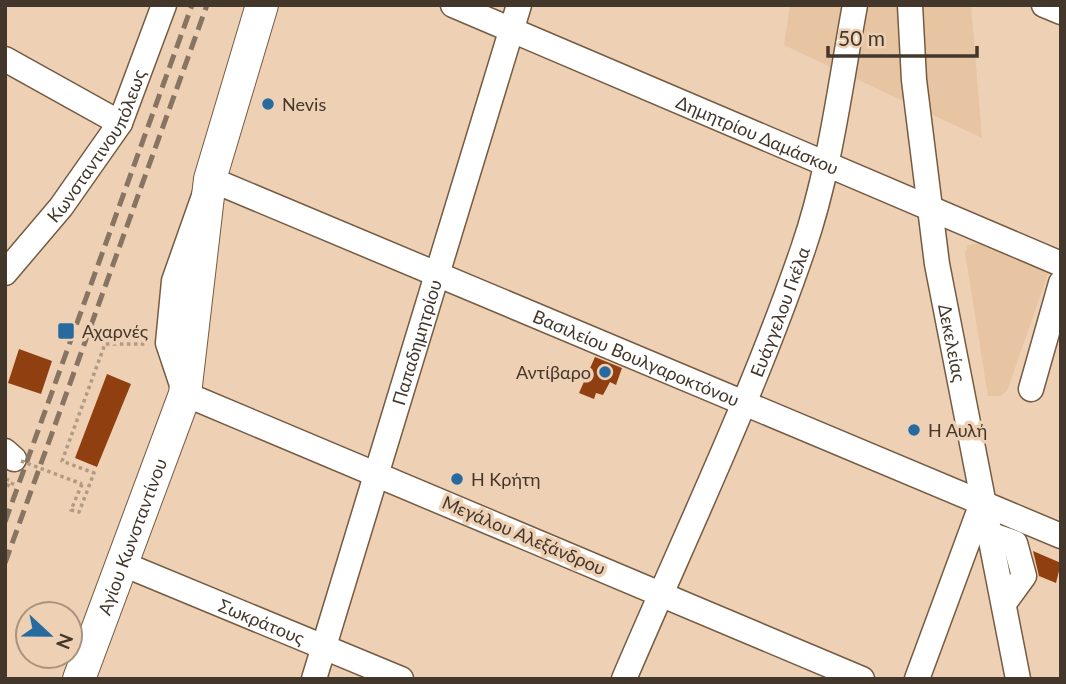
<svg xmlns="http://www.w3.org/2000/svg" width="1066" height="684" font-family="Lato,sans-serif">
	<style>
		.built { fill: #e7c4a2 }
		.building { fill: #904010 }
		.lines { fill: none; stroke-linecap: round; stroke-linejoin: round }
		.minor-casing { stroke: #755b42; stroke-width: 27 }
		.major-casing { stroke: #755b42; stroke-width: 34 }
		.path { stroke: #b29b85; stroke-width: 3.5; stroke-dasharray: 3.5 3.5; stroke-linecap: butt }
		.minor { stroke: #fff; stroke-width: 24 }
		.major { stroke: #fff; stroke-width: 32 }
		.rail { stroke: #877462; stroke-width: 5; stroke-dasharray: 14 7; stroke-linecap: butt }
		.path-bridge { stroke: #b29b85; stroke-width: 3.5; stroke-dasharray: 3.5 3.5; stroke-linecap: butt }
		.poi-dot { fill: #266a9f; stroke: #eed0b4; stroke-width: 2.5 }
		.labels { text-anchor: middle; dominant-baseline: central; stroke-width: 7; stroke-linejoin: round; paint-order: stroke }
		.poi-label { font-size: 18px; fill: #43372c; stroke: #eed0b4; text-anchor: start }
		.street-label { font-size: 18px; fill: #43372c; stroke: #eed0b4 }
	</style>
	<rect width="100%" height="100%" fill="#eed0b4"/>
	<path class="built" d="M790,5H971L982,138L784,45Z
		M985,242L1049,271L1007,391L1000,396H988L965,253L968,245Z"/>
	<path class="building" d="M19,349L52,361L41,394L8,383Z
		M595,357L622,368L616,385L610,382L603,395L596,393L594,399L579,393Z
		M107,374L131,384L97,467L75,458Z
		M1033,551L1061,563L1056,583L1039,576Z"/>
	<g class="lines">
		<defs>
			<g id="minor">
				<path id="s1" d="M453,5L1061,264"/>
				<path id="s2" d="M910,5L914,80L937,264L1018,679"/>
				<path d="M1044,5L1061,12"/>
				<path d="M5,59L120,123"/>
				<path id="s3" d="M5,273L61,207L120,123L164,5"/>
				<path d="M1031,389L1061,283"/>
				<path d="M5,451L14,459"/>
				<path d="M989,534L1015,543L1024,576L1005,602"/>
				<path id="s4" d="M123,564L401,679"/>
				<path id="s5" d="M314,679L519,5"/>
				<path id="s6" d="M624,679C685,536 753,395 803,249C830,171 840,86 855,5"/>
				<path id="s7" d="M862,679L185,394L168,343L174,281L210,179L1061,536"/>
				<path d="M917,679L982,503"/>
			</g>
			<g id="major">
				<path id="s8" d="M79,679L185,394L210,179L262,5"/>
			</g>
		</defs>
		<use href="#minor" class="minor-casing"/>
		<use href="#major" class="major-casing"/>
		<path class="path" d="M8,478L6,484L11,487L14,480
			M82,484L71,510L79,512L94,473L62,461L105,344H148"/>
		<use href="#minor" class="minor"/>
		<use href="#major" class="major"/>
		<path class="rail" d="M5,522L192,5
			M5,563L207,5"/>
		<path class="path-bridge" d="M21,461L82,484"/>
	</g>
	<g class="poi-dot">
		<circle cx="268" cy="104" r="7"/>
		<rect x="57" y="322" width="18" height="18" rx="3.5"/>
		<circle cx="605" cy="372" r="7"/>
		<circle cx="914" cy="430" r="7"/>
		<circle cx="457" cy="479" r="7"/>
	</g>
	<g class="labels">
		<g class="poi-label">
			<text x="282" y="104">Nevis</text>
			<text x="82" y="331">Αχαρνές</text>
			<text x="591" y="372" text-anchor="end">Αντίβαρο</text>
			<text x="928" y="430">Η Αυλή</text>
			<text x="471" y="479">Η Κρήτη</text>
		</g>
		<g class="street-label">
			<text stroke="none"><textPath href="#s1" startOffset="331">Δημητρίου Δαμάσκου</textPath></text>
			<text stroke="none"><textPath href="#s3" startOffset="158">Κωνσταντινουπόλεως</textPath></text>
			<text stroke="none"><textPath href="#s6" startOffset="399">Ευάγγελου Γκέλα</textPath></text>
			<text stroke="none"><textPath href="#s5" startOffset="352">Παπαδημητρίου</textPath></text>
			<text stroke="none"><textPath href="#s2" startOffset="341">Δεκελείας</textPath></text>
			<text stroke="none"><textPath href="#s7" startOffset="1421">Βασιλείου Βουλγαροκτόνου</textPath></text>
			<text transform="translate(524 535) rotate(23)">Μεγάλου Αλεξάνδρου</text>
			<text stroke="none"><textPath href="#s8" startOffset="152">Αγίου Κωνσταντίνου</textPath></text>
			<text stroke="none"><textPath href="#s4" startOffset="150">Σωκράτους</textPath></text>
		</g>
	</g>
	<rect width="1066" height="684" fill="none" stroke="#43372c" stroke-width="14"/>
	<g transform="translate(49 635) rotate(112)"><circle r="33" fill="#eed0b4" stroke="#aa937e" stroke-width="2"/>
	<path d="M0-5L12 26L0 18L-12 26Z" fill="#266a9f"/>
	<text y="-10" font-size="19" font-weight="bold" text-anchor="middle" fill="#43372c">N</text>
	</g>
	<path d="M828 46v10h149v-10" fill="none" stroke="#43372c" stroke-width="3.5"/>
	<text x="838" y="46" font-size="21" fill="#43372c" stroke="#eed0b4" stroke-width="5" paint-order="stroke">50 m</text>
</svg>
